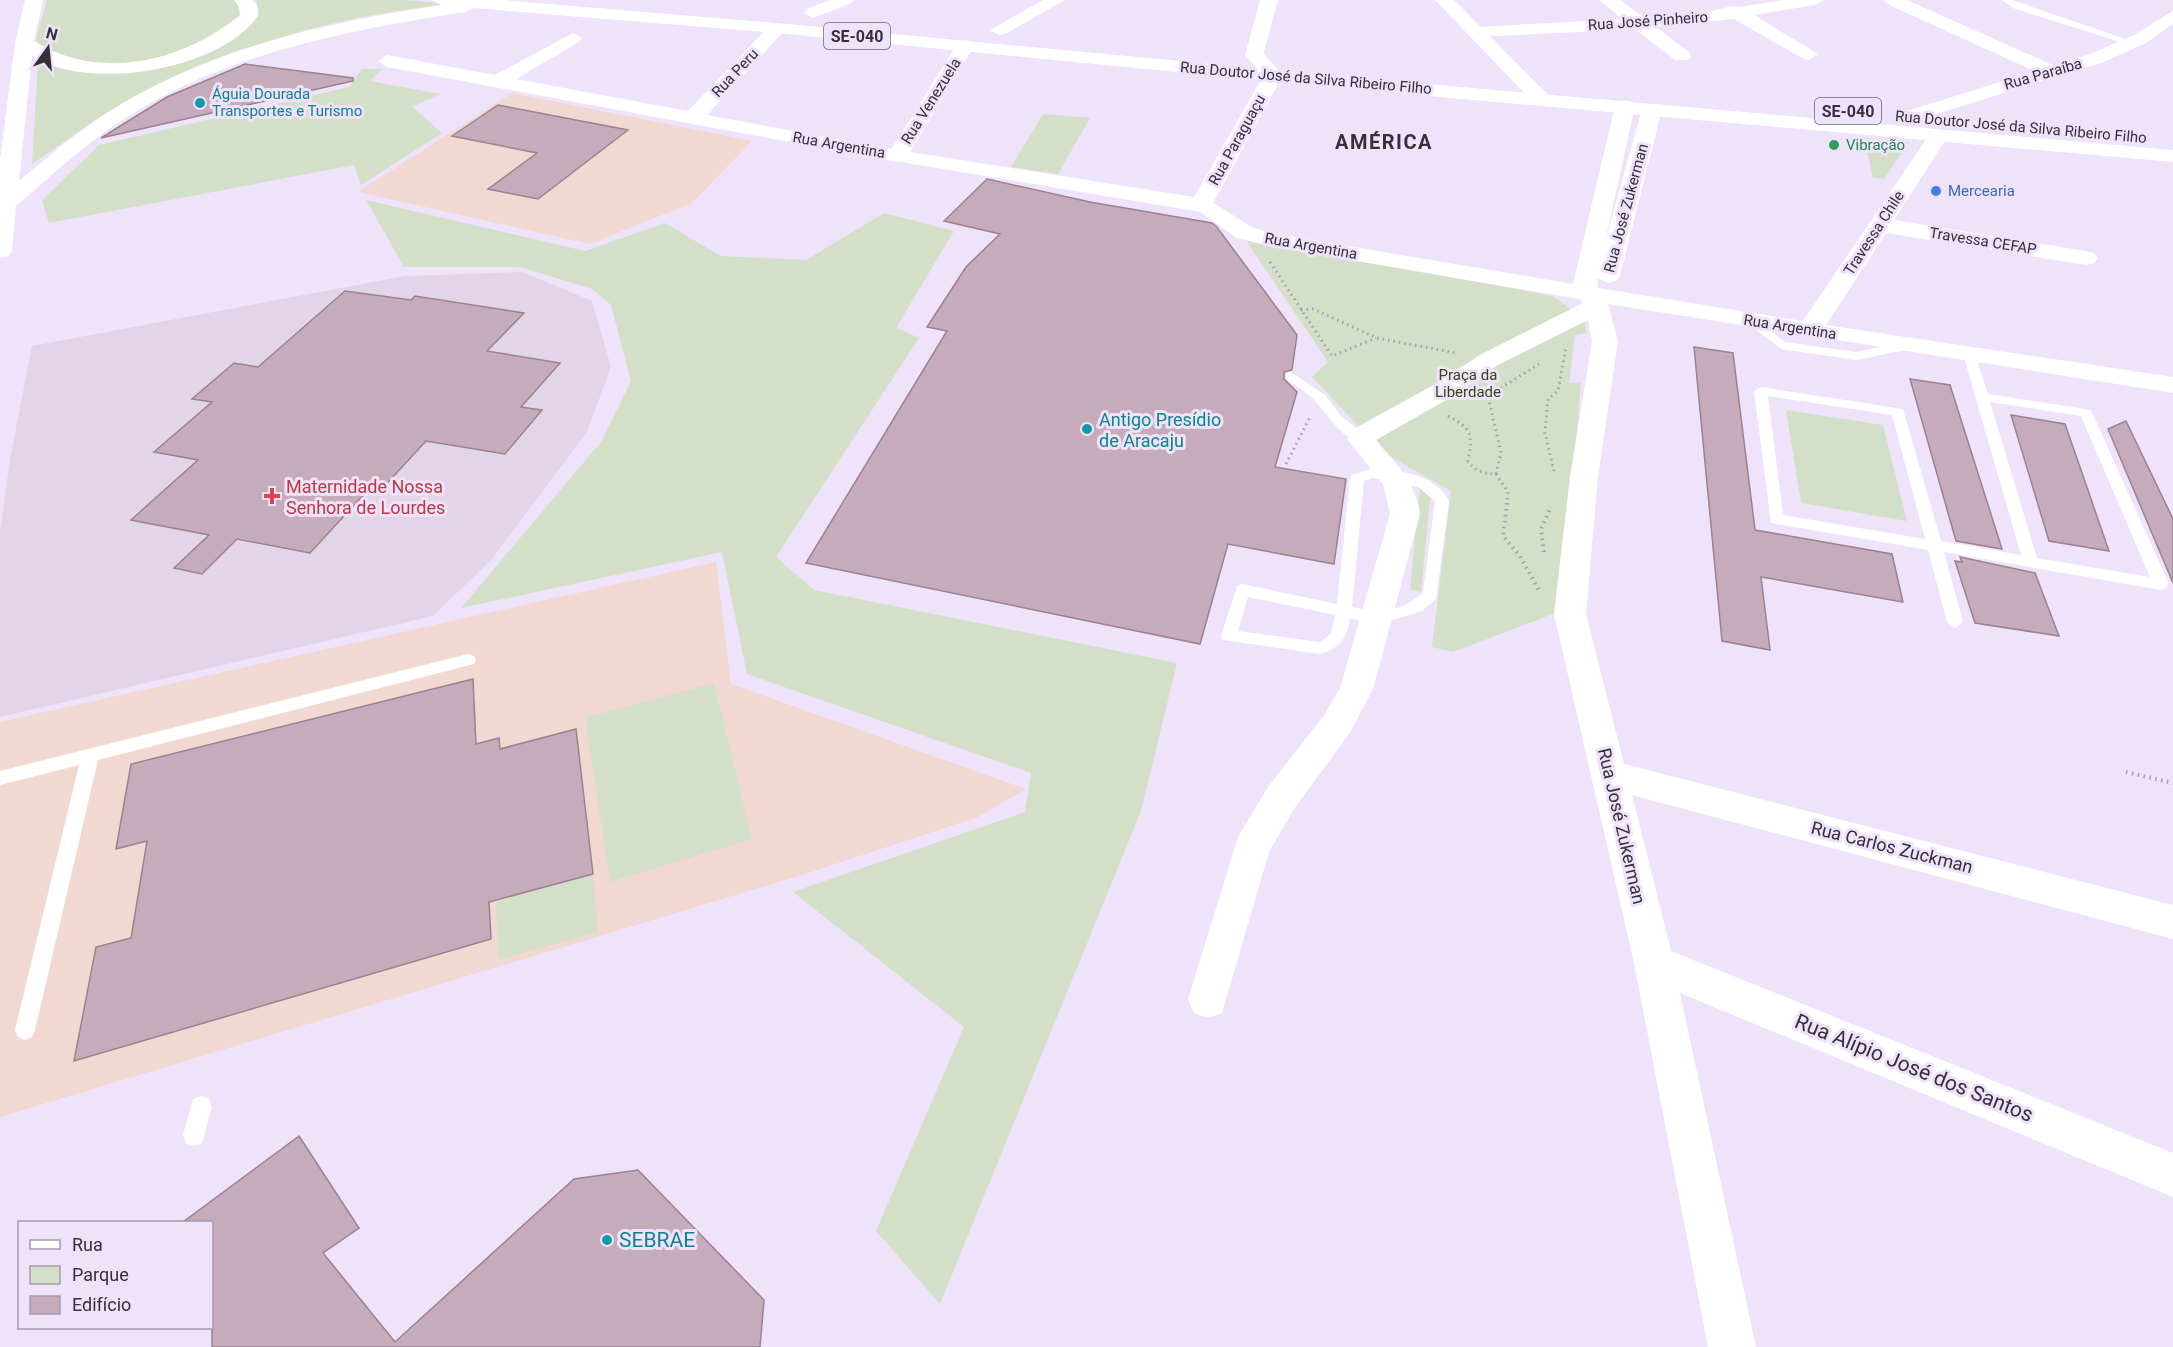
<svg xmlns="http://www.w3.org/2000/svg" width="2173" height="1347" font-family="Roboto,sans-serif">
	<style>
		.education { fill: #f1d8d1 }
		.medical { fill: #e2d5e8 }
		.green { fill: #d4dfc8 }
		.building { fill: #c6abba; stroke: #9b8290; stroke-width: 1.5 }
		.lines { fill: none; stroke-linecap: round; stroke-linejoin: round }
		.path-far1 { stroke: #a79db0; stroke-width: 3; stroke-dasharray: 1.5 4; stroke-linecap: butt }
		.path { stroke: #a79db0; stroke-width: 4; stroke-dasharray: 1.5 4.5; stroke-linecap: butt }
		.service { fill: #fff; fill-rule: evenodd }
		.minor { fill: #fff; fill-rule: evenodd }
		.tertiary { fill: #fff; fill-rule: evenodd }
		.primary { fill: #fff; fill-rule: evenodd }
		.culture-dot { fill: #0f9aa8; stroke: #efe2fb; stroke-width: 2 }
		.leisure-dot { fill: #2e9e5b; stroke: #efe2fb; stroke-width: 2 }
		.shop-dot { fill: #3f7fe0; stroke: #efe2fb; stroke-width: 2 }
		.health-dot { fill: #e0444e; stroke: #efe2fb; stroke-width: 2 }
		.labels { text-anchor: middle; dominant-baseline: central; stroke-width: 6; stroke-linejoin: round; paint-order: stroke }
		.far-street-label { font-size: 15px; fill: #353039; stroke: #efe2fb }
		.far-culture-label { font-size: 15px; fill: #0d838f; stroke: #efe2fb; text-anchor: start }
		.far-leisure-label { font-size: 15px; fill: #27864d; stroke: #efe2fb; text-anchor: start }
		.far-shop-label { font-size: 15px; fill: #366cbe; stroke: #efe2fb; text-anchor: start }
		.far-park-label { font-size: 15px; fill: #334910; stroke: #efe2fb }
		.shield { fill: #efe2fb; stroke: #6d6573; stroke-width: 1.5 }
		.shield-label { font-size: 16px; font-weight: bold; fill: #353039 }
		.culture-label { font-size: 18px; fill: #0d838f; stroke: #efe2fb; text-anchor: start }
		.health-label { font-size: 18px; fill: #be3a42; stroke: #efe2fb; text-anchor: start }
		.street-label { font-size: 18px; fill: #353039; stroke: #efe2fb }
		.far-district-label { font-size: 20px; font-weight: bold; letter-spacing: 1.5px; fill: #353039; stroke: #efe2fb }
		.near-street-label { font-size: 21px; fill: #353039; stroke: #efe2fb }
		.near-culture-label { font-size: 21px; fill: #0d838f; stroke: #efe2fb; text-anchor: start }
	</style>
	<rect width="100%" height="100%" fill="#efe2fb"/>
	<path class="education" d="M512,93L752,141L692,203L590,244L358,192Z
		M716,562L731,684L1026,789L978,817L802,875L0,1117V722Z"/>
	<path class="medical" d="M523,272L592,301L611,367L587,432L490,561L433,616L0,717V533L10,459L32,346L405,276Z"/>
	<path class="green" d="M47,0H234L238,2L243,17L223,35L161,59L121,65L66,61L39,46L36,38Z
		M256,0H404L449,4C353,15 283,32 194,70C175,79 154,86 135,96C99,116 66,141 32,164L38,62L90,73L157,65L253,18L259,11Z
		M362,69H382L370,81L440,94L412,107L442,133L361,185L354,165L49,223L42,200L99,145L349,87Z
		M1043,114L1090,118L1058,174L1011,167Z
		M1864,138L1909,142L1884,179L1873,178Z
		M366,200L585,251L665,223L721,256L806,260L884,213L954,231L896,328L919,338L776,557L814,590L1177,663L1141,811L940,1304L876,1231L964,1027L793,892L1025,812L1031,773L747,674L722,552L461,608L601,442L631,381L611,305L592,289L520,267H404Z
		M1245,239L1553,296L1584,319L1586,333L1575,335L1569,383L1581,382L1563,610L1453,652L1432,647L1451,491L1384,453L1312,377L1328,362Z
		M1786,410L1883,425L1907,521L1801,503Z
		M1420,485L1431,489L1421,592L1410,589Z
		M714,683L752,839L610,882L585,718Z
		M593,874L598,932L498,960L496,900Z"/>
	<path class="building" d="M245,64L353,78V81L101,138L167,97Z
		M498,105L628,130L538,199L488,189L537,153L452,136Z
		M987,179L1090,202L1212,223L1216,226L1297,335L1292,370L1284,372V379L1297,392L1275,467L1346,479L1334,564L1228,544L1200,644L806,563L947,331L927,327L966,267L1000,234L944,221Z
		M345,291L411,300L415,296L524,313L487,351L560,363L521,407L542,410L505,454L426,441L380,491L369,489L310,553L237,539L202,574L174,568L209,535L131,520L198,460L154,452L212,402L192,399L234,363L258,367Z
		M1694,347L1733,353L1755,530L1892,554L1903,602L1761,577L1770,650L1722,641Z
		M1910,379L1950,385L2002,549L1956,541Z
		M2011,415L2065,424L2109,551L2049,541Z
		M2126,421L2173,519V583L2108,429Z
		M1960,557L2035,573L2059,636L1975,623L1955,561L1962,562Z
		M473,679L476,744L499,738L500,749L576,729L593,874L489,902L491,939L74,1061L96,947L131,938L147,841L116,849L131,764Z
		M299,1136L359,1228L323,1253L395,1342L574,1179L638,1170L764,1300L760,1347H212V1222H183Z"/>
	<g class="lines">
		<path class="path-far1" d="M1270,262L1332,356L1376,338
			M1301,310L1313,309L1377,338L1456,353
			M1481,396H1488L1539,364
			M1448,416C1472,429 1473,434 1468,461C1475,471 1484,474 1496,474L1501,453L1488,396
			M1286,464L1310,417
			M1554,471L1545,433L1548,399L1558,391L1566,347
			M1496,474L1508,492L1507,504"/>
		<path class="path" d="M1507,503L1503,536L1520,556L1540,592
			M1544,552L1541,529L1550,509
			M2126,772L2173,783"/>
		<path class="service" d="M2002,0H2012L2137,43L2129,45L2013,8Z
			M1753,317L1785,342L1856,352L1906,342L1912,346L1906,350L1856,360L1781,349L1749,324L1747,321Z
			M1969,350L1975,354L1988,394L2091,410L2169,584L2166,588L2161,590L1944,552L1963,622L1955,628L1947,622L1928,550L1771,523L1754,391L1761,387L1903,409L1941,541L2021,555L1963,354ZM1768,396L1892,415L1925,539L1783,515ZM1990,402L2081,416L2150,577L2037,558Z
			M1291,372L1325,395L1341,416L1366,436V442C1348,447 1327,414 1316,402C1308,393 1296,386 1286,379V373Z
			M1373,468C1401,471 1435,474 1449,501L1436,599L1422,611L1376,625L1350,618C1347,639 1340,648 1320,654L1223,640L1221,636L1237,586L1242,584L1337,604L1350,478L1352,475ZM1373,478L1418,487L1435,501L1423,593C1400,612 1380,614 1352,607L1364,481ZM1248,597L1335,615L1331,634L1320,642L1238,631Z
			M468,654L474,656L476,660L474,664L98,760L35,1030L32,1037L25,1040L18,1037L15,1030L79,765L0,785V771Z
			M201,1096L209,1099L212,1107L202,1143L194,1146L186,1143L183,1135L193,1099Z"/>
		<path class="minor" d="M829,0H853L850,4L813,18L804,13L807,9Z
			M1043,0H1065L1005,34L999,35L990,30Z
			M1260,0H1278L1263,55L1254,61L1245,55Z
			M1600,0H1620L1643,17L1693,15L1733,6L1739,7L1783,0H1824L1815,5L1754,15L1818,54L1809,60L1802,58L1734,19L1656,27L1689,52L1691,56L1689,60H1675L1635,29L1478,37L1469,32L1478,27L1622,19Z
			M1884,0H1907L2057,67L2059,71L2057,75H2043L1887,4Z
			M777,23L783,24L786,28L783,32L707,115L897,150L904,152L907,156L904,160L897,162L387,67L378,61L387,55L495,75L573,33L582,38L579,42L516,79L688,111L771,24Z
			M1625,100L1632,102L1635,106L1604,246L1642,109L1645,105H1659L1662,109L1620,276L1616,281L1608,283L1597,278L1598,288L1803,321L1931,132H1945L1948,136L1894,220L2086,251L2094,253L2098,258L2094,263L2086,265L1886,233L1826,325L2173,377V393L1608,304L1618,341L1598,477L1586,614L1624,764L2173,905V939L1632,795L1671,951L2173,1153V1197L1680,993L1756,1347H1708L1634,963L1554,614L1570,477L1592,341L1588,320L1498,365L1448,399L1376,440C1396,464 1416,482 1420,514L1373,689L1349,734L1294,809L1269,852L1222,1013L1208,1018L1194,1013L1188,999L1238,837L1268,787L1325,714L1340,688L1390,514L1383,484L1347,439L1359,426L1430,387L1480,355L1583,303L1579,299L1269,246L1237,238L1190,205L1193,200H1209L1253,228L1277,234L1573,284L1615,106L1618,102Z"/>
		<path class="tertiary" d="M1435,0H1454L1548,95L1551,99L1548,103H1534Z
			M2173,11V24L2146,43L2104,62L1914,121H1900L1897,117L1900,113L2090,54L2134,35Z
			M965,40L974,46L910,152L1194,197L1263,76L1245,55L1247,51H1261L1283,75L1212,205L1209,210L1201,212L890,160L887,156L956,46Z"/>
		<path class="primary" d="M25,0H43L34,41C99,82 183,62 240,15L239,7L234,0H252L257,6L258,16C219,71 87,92 32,56L19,181C49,156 79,130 113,109C210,48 329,22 441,5L431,0H503L777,23L1371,79L2173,150V162L1371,91L777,33L473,8L465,12C348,30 228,53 127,117C87,142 52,175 16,206L12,251L8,256L0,258V160L15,43Z"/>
	</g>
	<g class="culture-dot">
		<circle cx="200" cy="103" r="6"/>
		<circle cx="1087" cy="429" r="6"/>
		<circle cx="607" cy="1240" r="6"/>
	</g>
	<circle class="leisure-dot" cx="1834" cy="145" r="6"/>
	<circle class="shop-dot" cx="1936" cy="191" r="6"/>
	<path class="health-dot" d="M269 487h6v6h6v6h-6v6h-6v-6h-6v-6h6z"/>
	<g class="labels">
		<g class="far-street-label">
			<text transform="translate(1648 21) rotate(-4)">Rua José Pinheiro</text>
			<text transform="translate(735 73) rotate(-47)">Rua Peru</text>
			<text transform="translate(2043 74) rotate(-16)">Rua Paraíba</text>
			<text transform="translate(1306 78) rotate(5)">Rua Doutor José da Silva Ribeiro Filho</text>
			<text transform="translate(931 101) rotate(-58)">Rua Venezuela</text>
			<text transform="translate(2021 127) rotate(5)">Rua Doutor José da Silva Ribeiro Filho</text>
			<text transform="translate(1237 140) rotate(-61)">Rua Paraguaçu</text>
			<text transform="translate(839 145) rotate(10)">Rua Argentina</text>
			<text transform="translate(1626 208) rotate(-75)">Rua José Zukerman</text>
			<text transform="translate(1874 233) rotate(-57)">Travessa Chile</text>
			<text transform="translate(1983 241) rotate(9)">Travessa CEFAP</text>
			<text transform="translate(1311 246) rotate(10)">Rua Argentina</text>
			<text transform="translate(1790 327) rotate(9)">Rua Argentina</text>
		</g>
		<g class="far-culture-label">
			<text x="212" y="94">Águia Dourada<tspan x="212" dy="17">Transportes e Turismo</tspan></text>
		</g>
		<g class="far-leisure-label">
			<text x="1846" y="145">Vibração</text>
		</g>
		<g class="far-shop-label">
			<text x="1948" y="191">Mercearia</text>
		</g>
		<g class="far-park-label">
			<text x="1468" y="375">Praça da<tspan x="1468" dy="17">Liberdade</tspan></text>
		</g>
		<g class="shield">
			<rect x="824" y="23" width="66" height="26" rx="4.5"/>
			<rect x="1815" y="98" width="66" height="26" rx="4.5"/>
		</g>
		<g class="shield-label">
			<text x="857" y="36">SE-040</text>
			<text x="1848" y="111">SE-040</text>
		</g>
		<g class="culture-label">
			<text x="1099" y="419">Antigo Presídio<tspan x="1099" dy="21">de Aracaju</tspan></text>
		</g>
		<g class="health-label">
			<text x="286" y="486">Maternidade Nossa<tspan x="286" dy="21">Senhora de Lourdes</tspan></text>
		</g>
		<g class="street-label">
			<text transform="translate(1622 826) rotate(77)">Rua José Zukerman</text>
			<text transform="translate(1892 847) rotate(14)">Rua Carlos Zuckman</text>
		</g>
		<g class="far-district-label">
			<text x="1384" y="142">AMÉRICA</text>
		</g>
		<g class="near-street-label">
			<text transform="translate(1914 1068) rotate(22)">Rua Alípio José dos Santos</text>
		</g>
		<g class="near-culture-label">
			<text x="619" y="1240">SEBRAE</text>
		</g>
	</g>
	<rect x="18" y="1221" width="195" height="108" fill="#efe2fb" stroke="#a59bad" stroke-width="1.5"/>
	<rect x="30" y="1240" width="30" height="9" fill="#ffffff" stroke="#a59bad" stroke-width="1.5"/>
	<text x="72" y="1251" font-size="18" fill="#353039">Rua</text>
	<rect x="30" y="1266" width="30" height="18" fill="#d4dfc8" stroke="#a59bad" stroke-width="1.5"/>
	<text x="72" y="1281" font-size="18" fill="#353039">Parque</text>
	<rect x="30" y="1296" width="30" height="18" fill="#c6abba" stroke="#a59bad" stroke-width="1.5"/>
	<text x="72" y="1311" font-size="18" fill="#353039">Edifício</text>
	<g transform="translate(48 48) rotate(15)" stroke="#efe2fb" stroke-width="4.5" paint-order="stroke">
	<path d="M0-4.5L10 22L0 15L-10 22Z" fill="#353039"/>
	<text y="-9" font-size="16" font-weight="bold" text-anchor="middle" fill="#353039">N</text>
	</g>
</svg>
